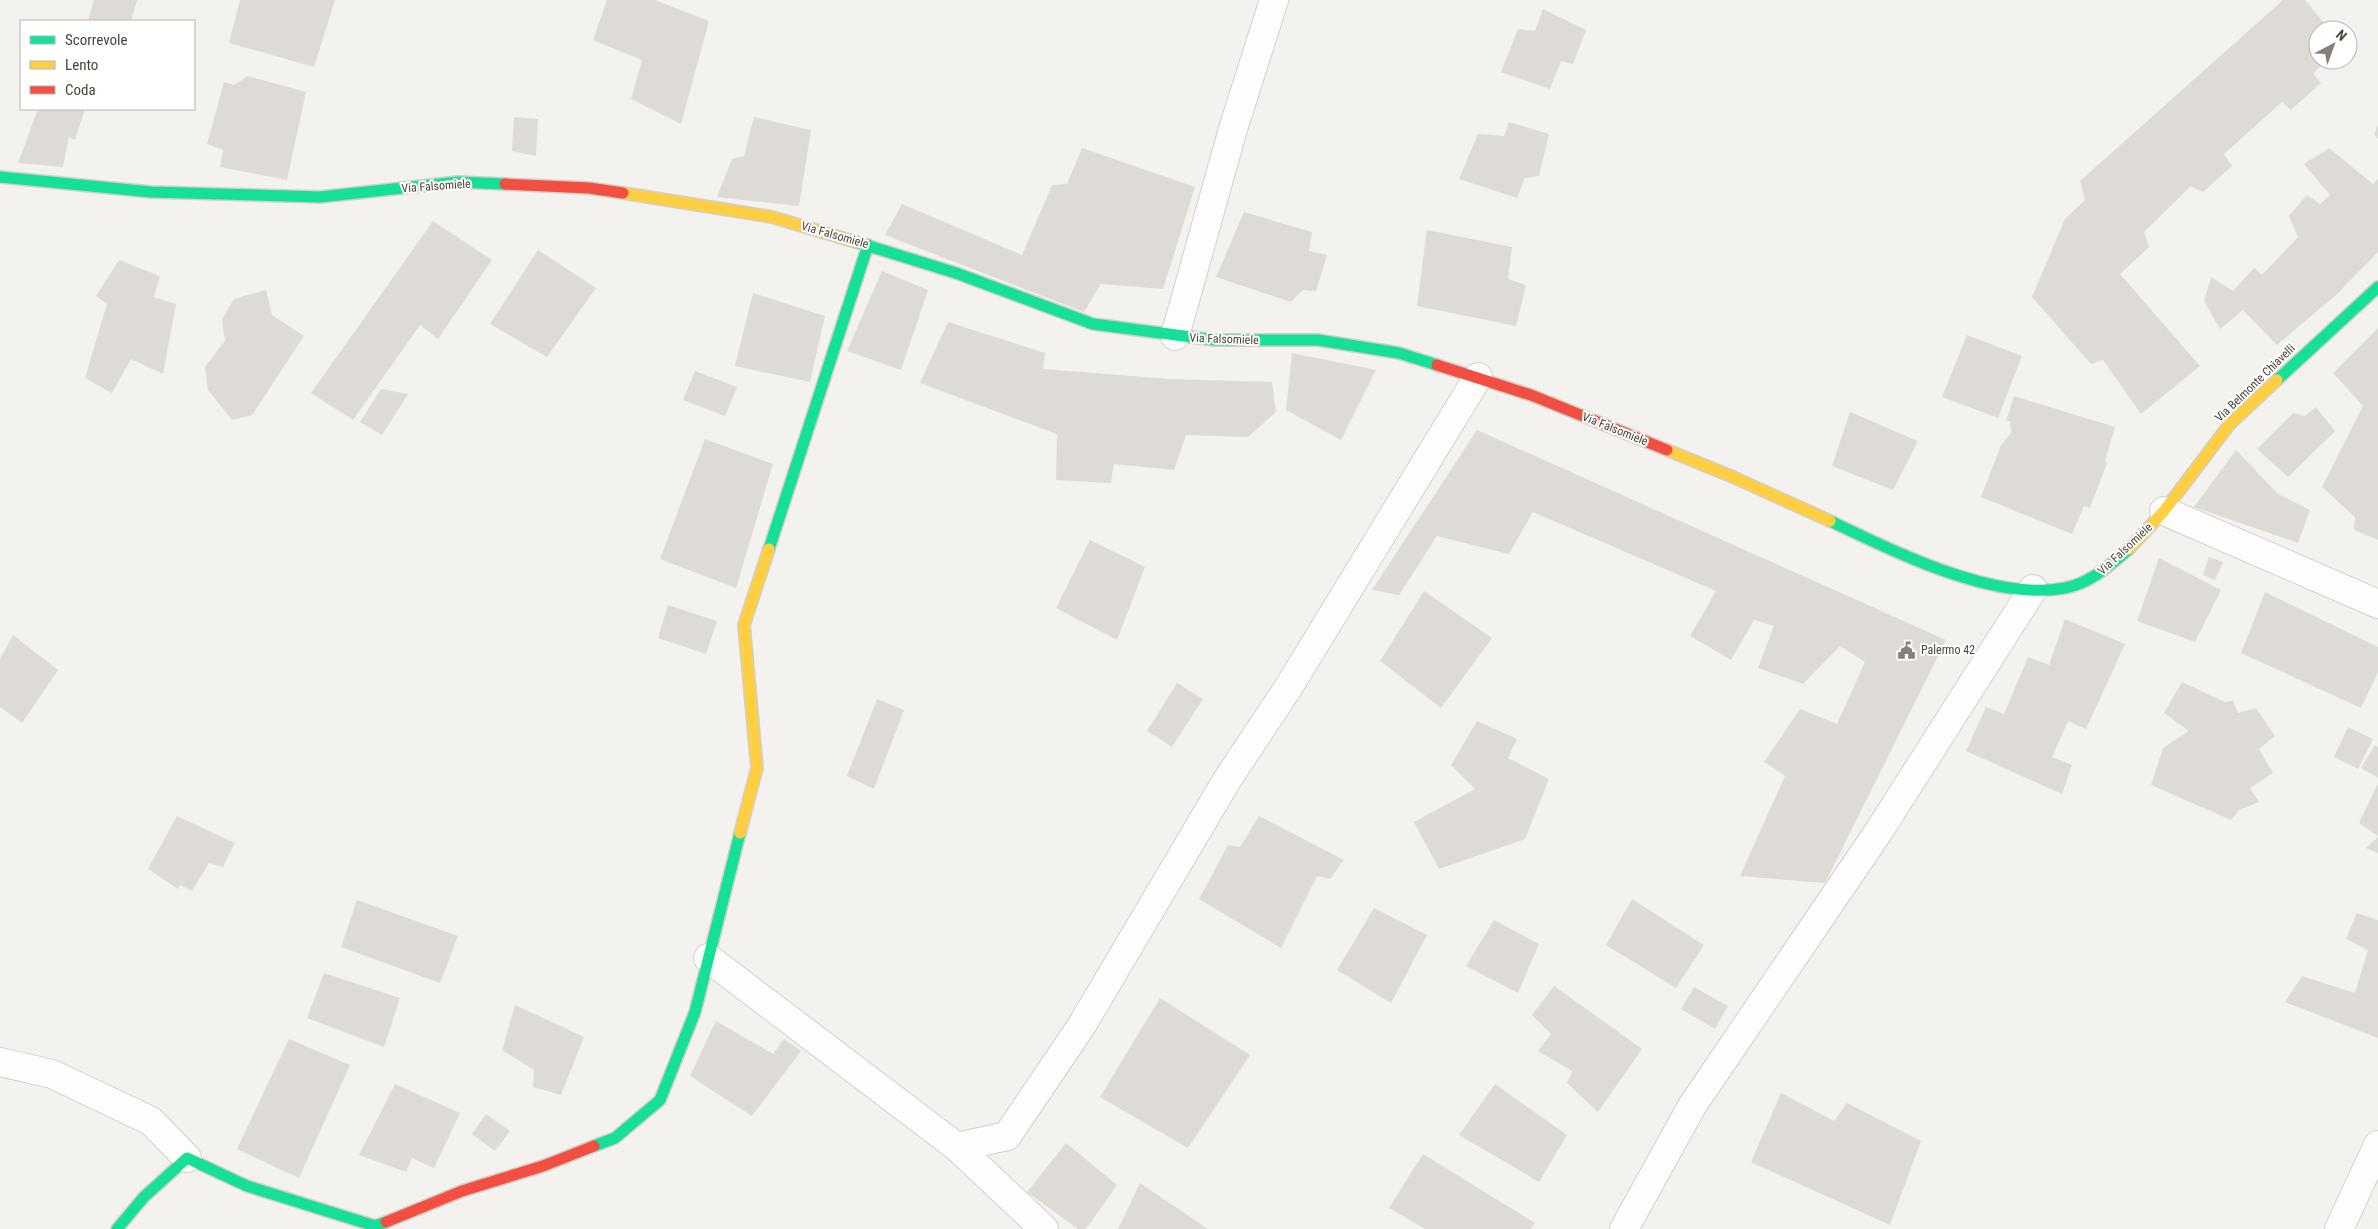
<svg xmlns="http://www.w3.org/2000/svg" width="2378" height="1229" font-family="'Roboto Condensed',sans-serif">
	<style>
		.building { fill: #dedbd6 }
		.lines { fill: none; stroke-linecap: round; stroke-linejoin: round }
		.street-casing { stroke: #d2d0cb; stroke-width: 30 }
		.fast-casing { stroke: #d3cfc5; stroke-width: 14 }
		.slow-casing { stroke: #d3cfc5; stroke-width: 14 }
		.jam-casing { stroke: #d3cfc5; stroke-width: 14 }
		.street { stroke: #fdfdfc; stroke-width: 28 }
		.fast { stroke: #16e098; stroke-width: 11 }
		.slow { stroke: #ffcf43; stroke-width: 11 }
		.jam { stroke: #f24e42; stroke-width: 11 }
		.labels { text-anchor: middle; dominant-baseline: central; stroke-width: 4; stroke-linejoin: round; paint-order: stroke }
		.street-label { font-size: 12px; fill: #4b4439; stroke: #fff }
		.poi-label { font-size: 12px; fill: #4b4439; stroke: #fff; text-anchor: start }
	</style>
	<rect width="100%" height="100%" fill="#f4f2ee"/>
	<path class="building" d="M94,0H137L131,21H88Z
		M240,0H335L314,67L229,43Z
		M607,0H655L709,21L681,124L631,99L642,60L593,40Z
		M2283,0H2305L2330,30H2318V60H2328L2313,73L2321,83L2291,110L2282,102L2224,154L2232,166L2203,192L2191,186L2144,232L2149,247L2120,274L2200,366L2141,414L2103,360L2091,364L2032,297L2065,219L2085,200L2080,181Z
		M1543,9L1586,30L1573,64L1561,61L1550,89L1501,72L1518,29L1535,31Z
		M248,76L306,92L287,180L220,167L223,150L207,144L224,82L234,85Z
		M38,109H85L75,140L69,137L63,167L18,163Z
		M514,117L538,119L536,156L512,151Z
		M754,117L811,130L799,206L717,197L732,159L744,156Z
		M1509,122L1549,134L1539,176L1525,178L1517,198L1459,179L1478,134L1504,136Z
		M2378,125V139L2374,134Z
		M1082,148L1195,187L1163,289L1101,284L1084,312L885,235L902,204L1022,255L1052,185L1067,184Z
		M2329,148L2373,184L2378,179V252L2336,295L2277,345L2243,310L2220,329L2204,301L2211,277L2233,291L2254,268L2262,275L2298,237L2289,216L2307,195L2320,204L2330,195L2304,164Z
		M1244,212L1312,232L1309,251L1327,255L1316,291L1303,290L1291,302L1216,277Z
		M433,221L492,260L438,339L420,325L353,420L311,393Z
		M1427,230L1512,247L1508,279L1526,285L1516,326L1417,306Z
		M538,250L596,288L547,357L490,324Z
		M119,260L160,276L154,297L176,304L163,374L131,359L112,393L85,378L107,304L96,296Z
		M882,271L928,290L901,370L847,351Z
		M266,290L272,315L304,336L252,415L232,420L208,390L205,367L225,341L222,319L234,299Z
		M753,293L825,316L810,382L735,366Z
		M948,322L1045,353L1043,369L1170,379L1272,382L1276,412L1248,437L1186,435L1174,470L1114,464L1111,483L1056,480L1057,434L920,383Z
		M2378,328V540L2354,530L2355,517L2322,487L2363,406L2333,373Z
		M1967,335L2022,356L1998,418L1942,397Z
		M1292,353L1376,370L1341,440L1286,410Z
		M695,371L737,387L725,416L683,400Z
		M381,389L408,394L382,435L360,422Z
		M2014,396L2115,427L2105,461L2107,463L2090,508L2084,506L2072,534L1981,497L2001,445L2011,433L2010,421H2006Z
		M2316,407L2335,431L2288,477L2257,449L2293,413L2305,416Z
		M1850,412L1918,441L1893,490L1832,466Z
		M1477,430L1946,640L1825,883L1740,876L1785,776L1764,762L1800,709L1837,724L1865,662L1840,646L1803,684L1758,668L1774,626L1754,620L1731,660L1690,636L1716,591L1533,512L1509,554L1437,536L1399,595L1372,590Z
		M705,439L773,464L736,588L660,559Z
		M2236,450L2278,494L2310,510L2298,543L2194,507Z
		M1090,540L1145,567L1117,640L1056,608Z
		M2209,557L2223,562L2215,580L2203,575Z
		M2159,558L2221,590L2195,642L2137,621Z
		M1424,591L1492,638L1441,708L1380,661Z
		M2265,592L2378,647V672L2361,708L2241,653Z
		M668,605L717,621L706,654L658,638Z
		M2065,619L2125,644L2086,729L2068,721L2052,757L2072,765L2062,794L1966,751L1986,707L2004,714L2028,657L2049,665Z
		M13,635L58,670L22,723L0,707V659Z
		M2182,682L2225,702L2233,701L2238,713L2256,708L2275,736L2259,749L2273,773L2250,788L2259,802L2239,810L2231,820L2151,785L2163,748L2189,731L2164,713Z
		M1177,683L1203,699L1172,747L1147,731Z
		M877,699L904,710L874,789L847,776Z
		M1477,721L1517,739L1508,758L1549,779L1525,839L1439,869L1414,822L1475,789L1451,765Z
		M2348,727L2373,739L2358,769L2334,757Z
		M2375,745L2378,747V778L2361,768Z
		M2378,783V836L2359,823Z
		M177,816L235,843L223,867L209,863L192,891L180,885L178,889L148,869Z
		M1259,816L1344,860L1330,879L1317,876L1281,948L1199,899L1228,845L1240,847Z
		M2378,837V853L2366,848Z
		M1632,899L1704,945L1676,988L1606,945Z
		M357,900L458,936L440,983L341,947Z
		M1374,908L1427,935L1391,1003L1337,970Z
		M2357,913L2378,920V1038L2285,1002L2302,976L2355,993L2368,950L2346,939Z
		M1494,920L1539,944L1518,993L1466,966Z
		M324,973L400,998L384,1047L307,1018Z
		M1554,986L1642,1049L1598,1112L1567,1083L1572,1071L1538,1051L1551,1034L1532,1015Z
		M1694,987L1728,1006L1715,1029L1681,1009Z
		M1160,998L1250,1055L1188,1148L1100,1097Z
		M515,1005L584,1037L561,1095L533,1087L534,1070L502,1050Z
		M716,1021L773,1054L784,1039L801,1051L752,1116L690,1076Z
		M289,1039L350,1065L299,1178L237,1149Z
		M395,1084L460,1113L434,1168L412,1158L406,1172L359,1155Z
		M1495,1084L1567,1135L1539,1182L1459,1135Z
		M1781,1093L1834,1121L1847,1103L1921,1141L1890,1225L1751,1162Z
		M486,1114L510,1131L495,1151L472,1134Z
		M1066,1143L1117,1185L1086,1229H1078L1027,1192Z
		M1423,1154L1535,1223L1531,1229H1425L1389,1208Z
		M1140,1183L1208,1229H1118Z"/>
	<g class="lines">
		<defs>
			<path id="street" d="M1175,336L1233,129L1274,0
				M2164,511L2378,604
				M708,958L957,1147L1007,1136L1082,1025L1227,780L1288,688L1478,377
				M0,1062L52,1074L151,1121L187,1158
				M957,1147L1044,1229
				M1624,1229L1692,1106L1879,831L2033,589
				M2339,1229L2378,1145"/>
			<path id="fast" d="M0,177L151,192L320,197L458,182L505,184
				M856,242L956,273L1093,324L1214,340H1318L1399,353L1437,365
				M2277,380L2378,287
				M1830,521C1894,551 1993,602 2065,588C2091,583 2110,565 2129,549
				M769,549L868,245
				M594,1146L615,1138L660,1100L695,1012L740,833
				M117,1229L144,1197L187,1158L247,1186L375,1226L386,1222"/>
			<path id="slow" d="M623,193L772,217L856,242
				M1667,450L1733,477L1830,521
				M2129,549L2164,511L2229,425L2277,380
				M740,833L757,768L744,625L769,549"/>
			<path id="jam" d="M505,184L589,188L623,193
				M1437,365L1531,395L1667,450
				M386,1222L462,1191L543,1166L594,1146"/>
		</defs>
		<use href="#street" class="street-casing"/>
		<use href="#fast" class="fast-casing"/>
		<use href="#slow" class="slow-casing"/>
		<use href="#jam" class="jam-casing"/>
		<use href="#street" class="street"/>
		<use href="#fast" class="fast"/>
		<use href="#slow" class="slow"/>
		<use href="#jam" class="jam"/>
	</g>
	<defs>
		<symbol id="civic-bare" viewBox="-9 -9 18 18"><path d="M-.6-6.5H3V-4.5H.6V-3L4-1V1h2V6H-6V1h2V-1L-.6-3ZM-1.2 2.5V6h2.4V2.5Z" fill="#868178" stroke="#fff" stroke-width="2.5" paint-order="stroke"/></symbol>
	</defs>
	<g fill-rule="evenodd">
		<use href="#civic-bare" x="1894" y="638" width="25" height="25"/>
	</g>
	<g class="labels">
		<g class="street-label">
			<text transform="translate(436 186) rotate(-4)">Via Falsomiele</text>
			<text transform="translate(835 235) rotate(16)">Via Falsomiele</text>
			<text transform="translate(1224 339) rotate(2)">Via Falsomiele</text>
			<text transform="translate(2255 383) rotate(-44)">Via Belmonte Chiavelli</text>
			<text transform="translate(1615 429) rotate(22)">Via Falsomiele</text>
			<text transform="translate(2125 549) rotate(-43)">Via Falsomiele</text>
		</g>
		<g class="poi-label">
			<text x="1921" y="650">Palermo 42</text>
		</g>
	</g>
	<rect x="20" y="20" width="175" height="90" fill="#ffffff" stroke="#b7b4b0"/>
	<rect x="30" y="36" width="25" height="8" fill="#16e098" stroke="#b7b4b0"/>
	<text x="65" y="45" font-size="15" fill="#4b4439">Scorrevole</text>
	<rect x="30" y="61" width="25" height="8" fill="#ffcf43" stroke="#b7b4b0"/>
	<text x="65" y="70" font-size="15" fill="#4b4439">Lento</text>
	<rect x="30" y="86" width="25" height="8" fill="#f24e42" stroke="#b7b4b0"/>
	<text x="65" y="95" font-size="15" fill="#4b4439">Coda</text>
	<g transform="translate(2333 45) rotate(41)"><circle r="24" fill="#ffffff" stroke="#b7b4b0"/>
	<path d="M0-4L9 19L0 12L-9 19Z" fill="#868178"/>
	<text y="-8" font-size="14" font-weight="bold" text-anchor="middle" fill="#4b4439">N</text>
	</g>
</svg>
